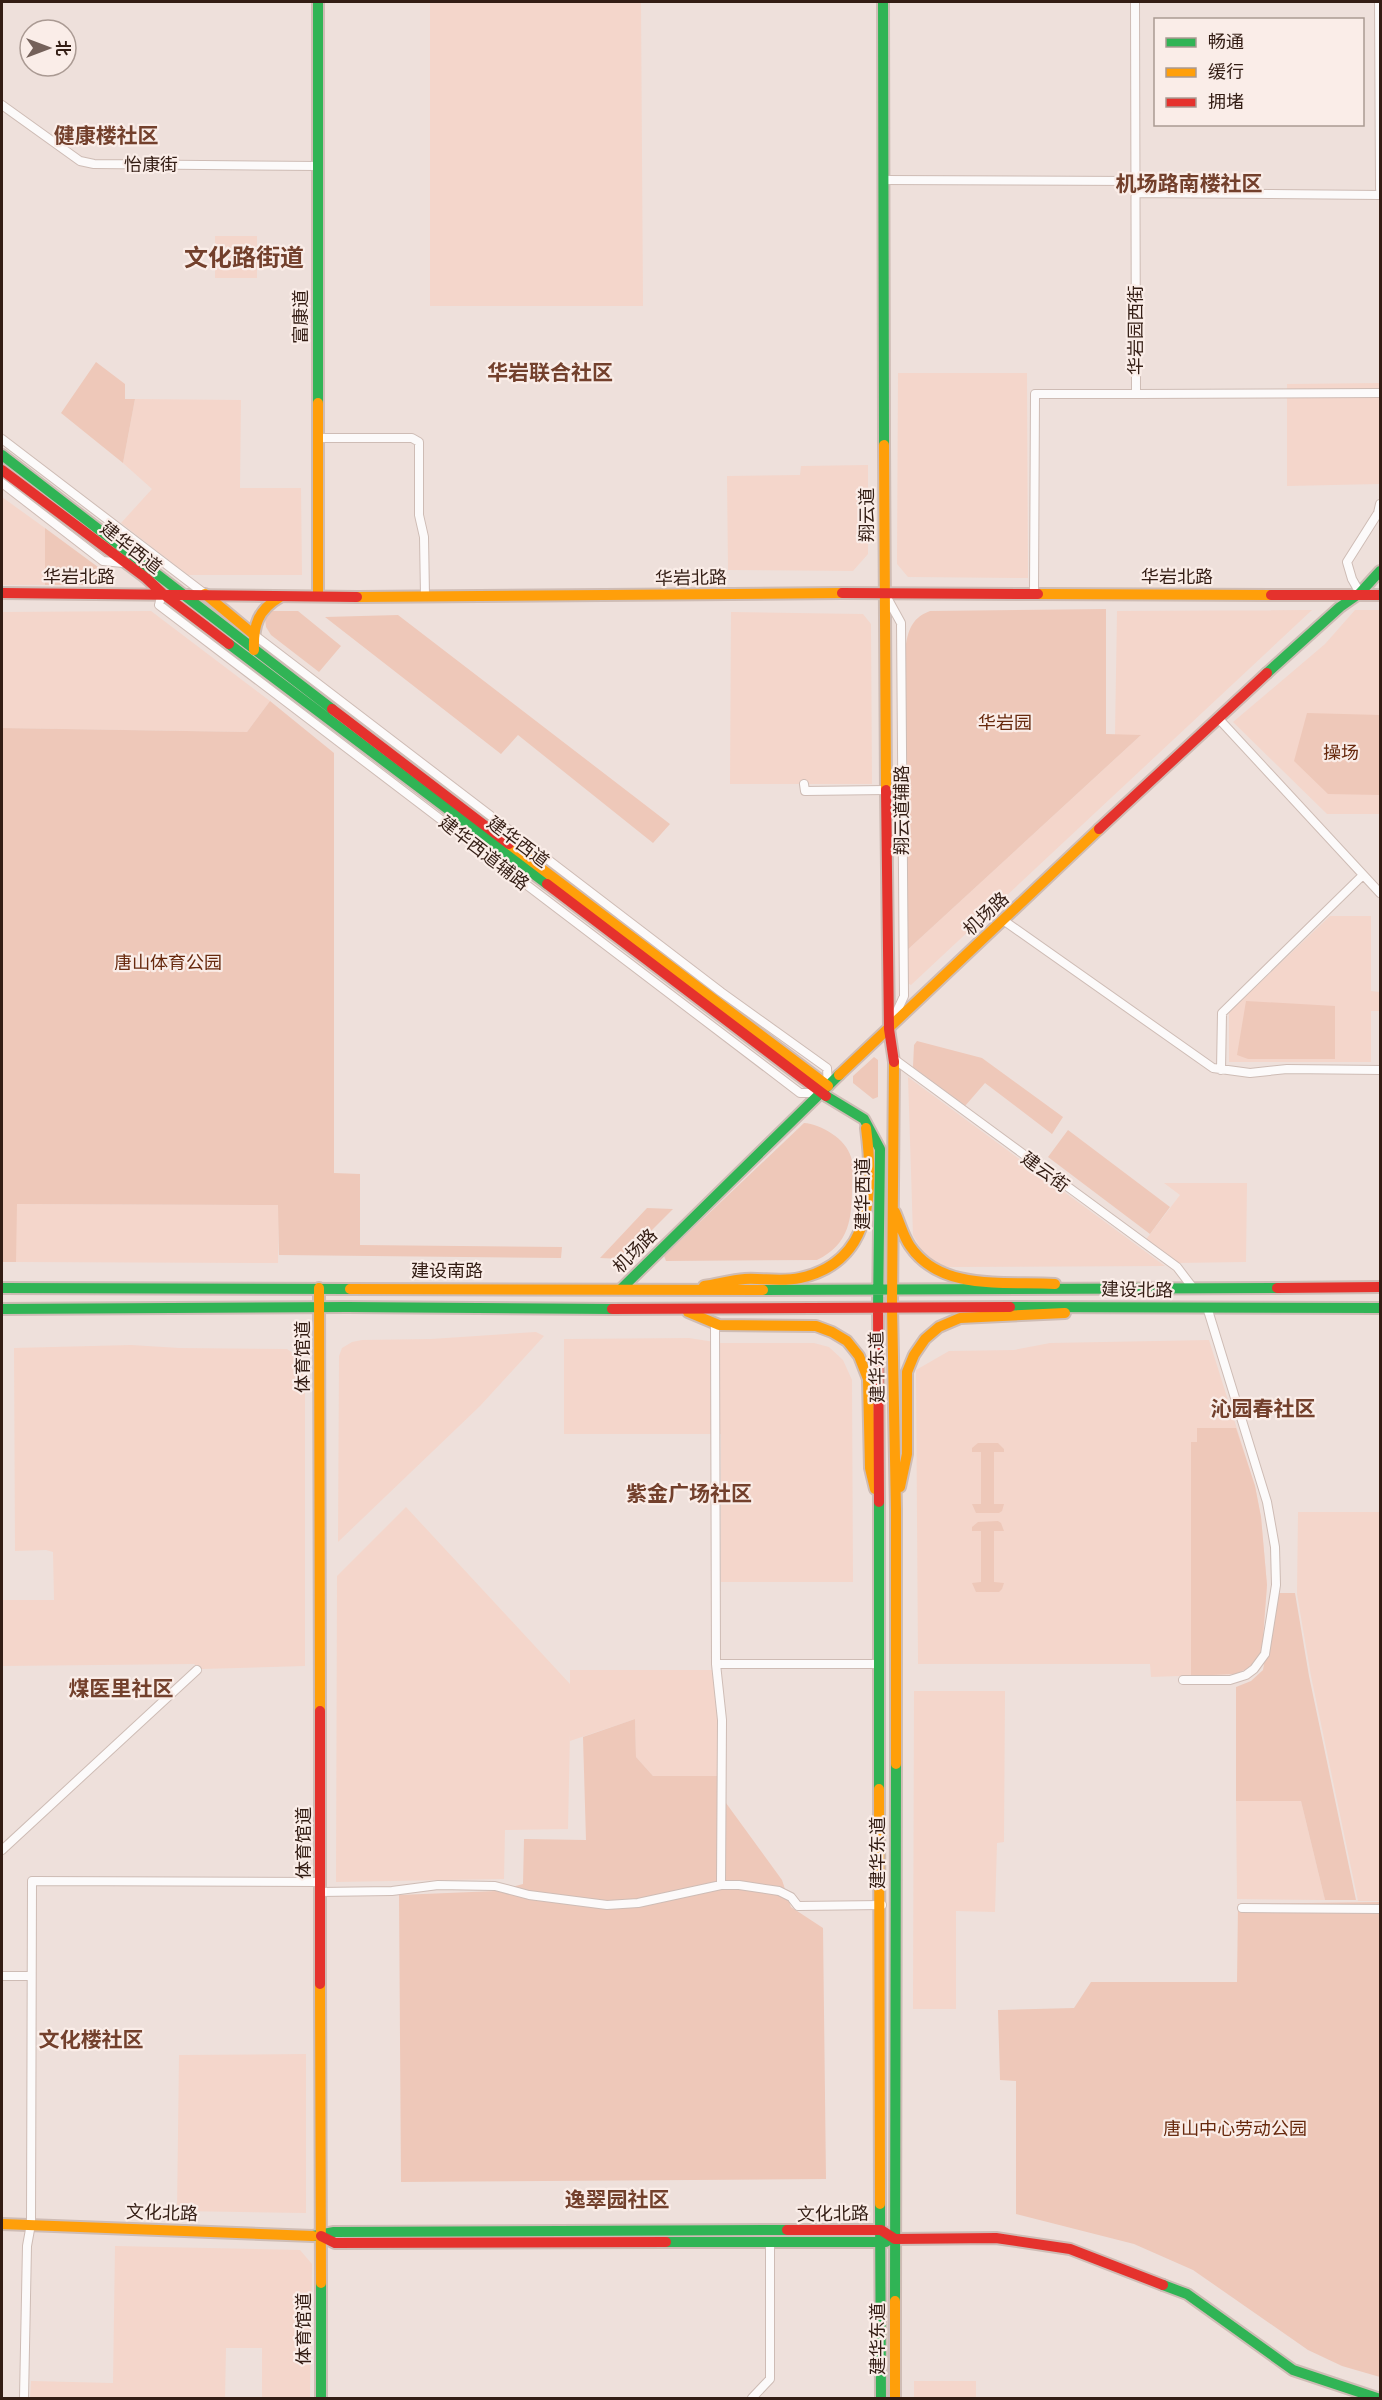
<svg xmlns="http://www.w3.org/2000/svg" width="1382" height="2400" font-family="Figtree,'Noto Sans SC',sans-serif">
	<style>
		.built { fill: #f4d6cb }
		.green { fill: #eec8b9 }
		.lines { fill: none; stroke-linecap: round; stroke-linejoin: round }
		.street-casing { stroke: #cebcb5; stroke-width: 10 }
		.fast-casing { stroke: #cebcb5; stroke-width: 14 }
		.slow-casing { stroke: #cebcb5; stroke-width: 14 }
		.jam-casing { stroke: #cebcb5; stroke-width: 14 }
		.street { stroke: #fcfafa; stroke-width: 8 }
		.fast { stroke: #30b455; stroke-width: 10 }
		.slow { stroke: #ff9f0a; stroke-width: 10 }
		.jam { stroke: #e5322d; stroke-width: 10 }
		.labels { text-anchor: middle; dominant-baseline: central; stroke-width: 4.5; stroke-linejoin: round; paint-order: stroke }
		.street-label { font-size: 18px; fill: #331d14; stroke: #faede8 }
		.park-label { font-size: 18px; fill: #67290d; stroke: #faede8 }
		.quarter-label { font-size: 21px; font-weight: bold; fill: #73402c; stroke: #faede8 }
		.district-label { font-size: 24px; font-weight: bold; fill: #73402c; stroke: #faede8 }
	</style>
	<rect width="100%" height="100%" fill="#eee0db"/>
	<path class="built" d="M430,2H641L643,306H430Z
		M215,236H257V278H215Z
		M898,373H1027L1028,578L908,577L897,564Z
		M1380,383V484L1287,486V384Z
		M135,399L241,400L240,488H301L302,575H188L121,523L152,489L123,463Z
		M868,465V554L853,571L728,570L727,476L800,475L801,466Z
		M2,497L45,528V585H2Z
		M1312,610L911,985L904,981V953L1140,736L1115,735L1117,611Z
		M1355,610H1380V814H1327L1233,722L1325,644Z
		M151,611L270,701L247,732L2,728V612Z
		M731,612L863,614L871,624L872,784H730Z
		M1330,916H1371V991L1380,992V1011H1371V1062H1229V1012Z
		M908,1077L1165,1266L948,1267L936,1263L922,1251L913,1235Z
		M1164,1183H1247L1246,1262L1175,1263L1144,1242L1180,1195Z
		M16,1204L279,1205L278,1263L16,1262Z
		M536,1332L544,1336L480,1406L338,1542L339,1356L342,1348L352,1342L362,1340L431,1339Z
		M689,1338L721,1343H814L829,1347L843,1360L852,1380L853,1582H721V1434H564V1339Z
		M1209,1340L1255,1486L1261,1517L1267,1585L1262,1650L1235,1674L1151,1677L1150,1664H918L916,1370L949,1351L1014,1350L1050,1343Z
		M131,1345L179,1348L287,1349L296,1355L301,1364L305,1387V1666L201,1669L194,1664L2,1666V1600H54L53,1552L46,1550L15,1551L14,1348Z
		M406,1507L570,1684V1670H721L719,1776H653L636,1757L635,1719L570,1741V1733L568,1829L505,1830L504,1879L336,1882L337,1576Z
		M1298,1512H1380V1901H1358L1311,1676L1297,1594Z
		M914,1691H1005L1004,1842L997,1843L995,1912L956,1911V2009H913Z
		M1236,1801H1301L1325,1900L1237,1899Z
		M306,2054V2213L177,2211L179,2055Z
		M115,2246L300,2250L312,2264L310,2398H262V2348H226L225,2398H30L31,2381L113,2383Z
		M914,2381H976V2398H914Z"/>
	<path class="green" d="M96,362L125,384V399H135L123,463L61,413Z
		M45,528L102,570L107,575L106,585H45Z
		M1106,609V734L1141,735L904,953L906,644C909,627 914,617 930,611Z
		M271,611H298L341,646L319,672L271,635L266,627L265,619Z
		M398,615L670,824L653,843L518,735L501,754L325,617Z
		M270,701L334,753V1173L360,1174V1245L562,1247L561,1258L279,1255L278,1205L17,1204L16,1262H2V728L247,732Z
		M1307,713L1380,715V795L1328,794L1294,761Z
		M1246,1001L1335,1006V1059H1248L1237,1055Z
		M917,1041L982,1058L1063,1117L1052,1134L985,1083L965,1106L913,1067L914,1045Z
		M874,1057L878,1060V1097L873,1099L853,1083V1076Z
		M804,1123C821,1124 846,1139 851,1157C854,1165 852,1176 852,1185C852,1218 850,1244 817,1260L666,1261L664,1256Z
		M1068,1130L1170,1207L1150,1234L1048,1157Z
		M647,1208L673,1209L623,1259L600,1258Z
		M1197,1428H1236L1255,1486L1261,1517L1267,1585L1262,1650L1254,1666L1235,1674L1191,1676V1442H1197Z
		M978,1443H998L1004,1449V1452H994V1504H1004L1002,1511L999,1513H976L972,1504H981V1452H972V1448Z
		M998,1521L1001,1523L1004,1531H994V1582L1004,1583L1002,1589L999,1592H976L972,1583L981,1582V1531H972V1527L978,1522Z
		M1276,1593H1295L1309,1676L1356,1900H1325L1301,1801H1236V1687L1251,1681L1263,1670Z
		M635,1719L636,1757L653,1776H719L718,1792L782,1880L791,1907L823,1928L826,2179L401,2182L399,1895L496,1891L523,1884L524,1839L586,1840L583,1737Z
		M1380,1902V2377L1342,2366L1308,2350L1193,2270L1134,2244L1016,2214V2081L1000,2080L998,2010L1074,2008L1091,1982H1237L1238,1904Z"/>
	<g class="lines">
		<defs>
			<path id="street" d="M1379,2L1380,189
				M2,105L80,161L94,164L318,166
				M883,180L1135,181
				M1135,193L1380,195
				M1136,394L1380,393
				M318,438H412L419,442V515L424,537L425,596
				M2,439L205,594
				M2,483L103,561L123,563
				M162,593L159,605L800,1093H821
				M1034,593L1035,394H1136L1135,2
				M1360,593L1352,579L1347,562L1378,513L1380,504
				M885,594L901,623L904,996L892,1022
				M253,634L721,992L827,1068L828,1086
				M1218,718L1380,893
				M804,784L805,791L886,790
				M1003,920L1213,1068L1250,1073L1287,1069L1380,1070
				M894,1059L1177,1267L1193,1288
				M1221,1070L1222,1013L1363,875
				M715,1324L716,1664L722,1720L721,1885
				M716,1664H880
				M1183,1680H1230L1246,1675L1254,1669L1265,1654L1276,1585L1275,1547L1267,1502L1207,1307
				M2,1850L197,1670
				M320,1892L392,1891L438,1885L495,1886L529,1895L607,1905L638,1903L721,1885H739L779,1891L791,1897L798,1906L882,1905
				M1242,1908L1380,1909
				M2,1976H31
				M24,2398L27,2246L31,2224L32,1881L320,1882
				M752,2398L770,2379V2243"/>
			<path id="fast" d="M318,2V403
				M883,2L884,445
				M2,455L332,709
				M229,644L547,884
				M1267,673L1340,607L1360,593L1380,571
				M826,1096L864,1119L880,1149L878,1309
				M2,1288L350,1289
				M621,1289L839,1075
				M763,1290L1277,1288
				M1010,1307L1380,1308
				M2,1309L347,1307L612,1309
				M879,1502V1789
				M880,2204L881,2398
				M313,2236L334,2232L787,2230
				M666,2242H886
				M321,2283V2398
				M1163,2285L1187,2294L1293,2370L1377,2398
				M895,2301L896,1764"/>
			<path id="slow" d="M318,403V596
				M884,445L886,790
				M205,594L253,634
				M1038,594L1271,595
				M357,597L842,593
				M254,650C253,625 258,610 280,597
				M509,844L828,1086
				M839,1075L1099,829
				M895,1212C900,1223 903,1236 910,1246C941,1292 1007,1281 1055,1284
				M704,1286C718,1284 731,1280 745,1279C763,1278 782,1282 800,1278C874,1262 874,1189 866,1128
				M319,1288L320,1711
				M350,1289L763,1290
				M892,1307L894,1062
				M892,1307L896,1509V1764
				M688,1312L719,1325L816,1326L832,1332L847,1341L859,1356L868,1379L870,1468L875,1489
				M900,1487L907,1454V1372L914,1355L925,1339L939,1327L960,1318L1065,1313
				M879,1789L880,2204
				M320,1984L321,2283
				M2,2224L313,2236
				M895,2398V2301"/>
			<path id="jam" d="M2,470L146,578L162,593L229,644
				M2,593L357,597
				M842,593L1038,594
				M1271,595H1380
				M332,709L509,844
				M886,790L889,1029L894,1062
				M1099,829L1267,673
				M547,884L826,1096
				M1277,1288L1380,1287
				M612,1309L1010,1307
				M878,1309L879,1502
				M320,1711V1984
				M787,2230H881L895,2239L996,2238L1070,2249L1163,2285
				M321,2236L335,2243L666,2242"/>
		</defs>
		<use href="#street" class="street-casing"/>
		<use href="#fast" class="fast-casing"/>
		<use href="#slow" class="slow-casing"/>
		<use href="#jam" class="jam-casing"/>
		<use href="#street" class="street"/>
		<use href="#fast" class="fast"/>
		<use href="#slow" class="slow"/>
		<use href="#jam" class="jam"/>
	</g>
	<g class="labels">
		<g class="street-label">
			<text x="151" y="165">怡康街</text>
			<text transform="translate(301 317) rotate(-90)">富康道</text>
			<text transform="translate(1136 330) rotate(-90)">华岩园西街</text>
			<text transform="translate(867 515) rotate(-90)">翔云道</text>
			<text transform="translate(131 548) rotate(38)">建华西道</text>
			<text x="79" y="577">华岩北路</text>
			<text x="1177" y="577">华岩北路</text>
			<text transform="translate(691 578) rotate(-1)">华岩北路</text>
			<text transform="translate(902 810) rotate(-90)">翔云道辅路</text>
			<text transform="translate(518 842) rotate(37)">建华西道</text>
			<text transform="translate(484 853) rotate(38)">建华西道辅路</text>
			<text transform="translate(986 914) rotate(-43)">机场路</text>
			<text transform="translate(1045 1172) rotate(36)">建云街</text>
			<text transform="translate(863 1194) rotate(-90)">建华西道</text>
			<text transform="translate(635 1251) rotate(-45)">机场路</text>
			<text x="447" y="1271">建设南路</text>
			<text transform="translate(1137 1290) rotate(1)">建设北路</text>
			<text transform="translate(303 1357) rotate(-90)">体育馆道</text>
			<text transform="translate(877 1367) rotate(-91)">建华东道</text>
			<text transform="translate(304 1843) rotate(-90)">体育馆道</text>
			<text transform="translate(878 1853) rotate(-90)">建华东道</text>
			<text transform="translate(162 2213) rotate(2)">文化北路</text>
			<text transform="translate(833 2214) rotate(-1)">文化北路</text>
			<text transform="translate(304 2329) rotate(-90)">体育馆道</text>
			<text transform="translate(878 2339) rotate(-90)">建华东道</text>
		</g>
		<g class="park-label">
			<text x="1005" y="723">华岩园</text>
			<text x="1341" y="753">操场</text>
			<text x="168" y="963">唐山体育公园</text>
			<text x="1235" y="2129">唐山中心劳动公园</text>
		</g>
		<g class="quarter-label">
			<text x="106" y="135">健康楼社区</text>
			<text x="1189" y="183">机场路南楼社区</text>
			<text x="550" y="372">华岩联合社区</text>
			<text x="1263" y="1408">沁园春社区</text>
			<text x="689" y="1493">紫金广场社区</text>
			<text x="121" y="1688">煤医里社区</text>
			<text x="91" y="2039">文化楼社区</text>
			<text x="617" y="2199">逸翠园社区</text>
		</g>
		<g class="district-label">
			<text x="244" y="257">文化路街道</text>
		</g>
	</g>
	<rect width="1382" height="2400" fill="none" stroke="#331d14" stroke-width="6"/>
	<rect x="1154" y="18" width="210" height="108" fill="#faede8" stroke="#aa9a93" stroke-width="1.5"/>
	<rect x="1166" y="38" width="30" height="9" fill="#30b455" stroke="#aa9a93" stroke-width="1.5"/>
	<text x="1208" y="48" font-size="18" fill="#331d14">畅通</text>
	<rect x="1166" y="68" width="30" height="9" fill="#ff9f0a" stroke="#aa9a93" stroke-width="1.5"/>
	<text x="1208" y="78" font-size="18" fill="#331d14">缓行</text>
	<rect x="1166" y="98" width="30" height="9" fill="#e5322d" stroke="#aa9a93" stroke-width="1.5"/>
	<text x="1208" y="108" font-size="18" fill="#331d14">拥堵</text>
	<g transform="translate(48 48) rotate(90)"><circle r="28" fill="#faede8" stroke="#aa9a93" stroke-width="1.5"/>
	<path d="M0-4.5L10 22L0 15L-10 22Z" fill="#74615a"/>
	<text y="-9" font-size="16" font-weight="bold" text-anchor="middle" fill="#331d14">北</text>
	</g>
</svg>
